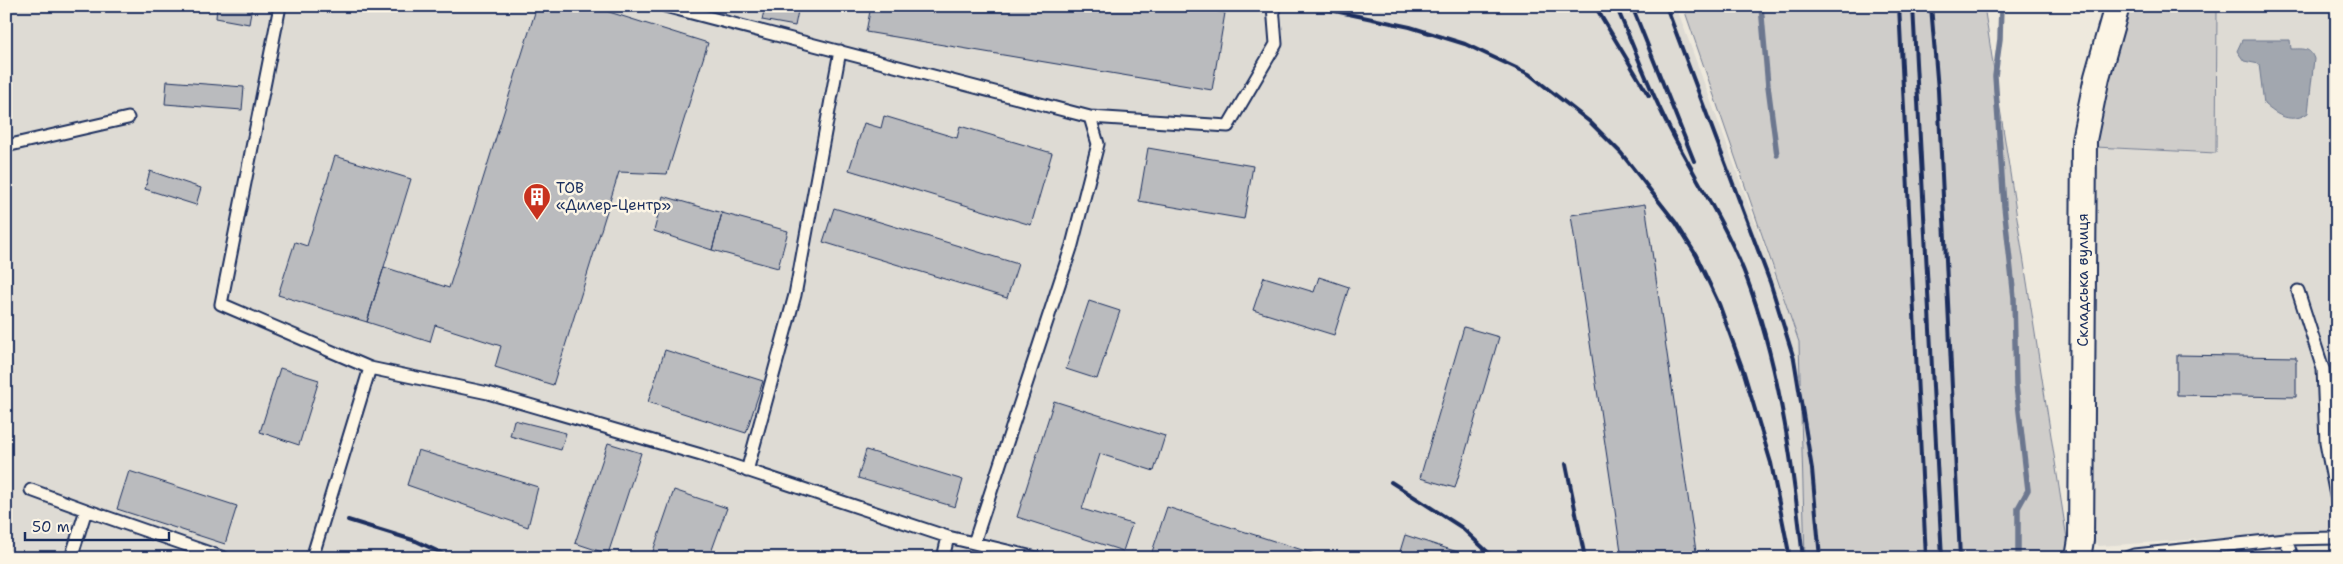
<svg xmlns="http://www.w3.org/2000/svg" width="2343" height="564" font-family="'Shantell Sans',sans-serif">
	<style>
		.built { fill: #dedbd4 }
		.green { fill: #cfcdca; stroke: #757e94 }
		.water { fill: #a2a7af; stroke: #6c778f }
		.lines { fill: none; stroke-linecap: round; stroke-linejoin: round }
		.stream { stroke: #6c778f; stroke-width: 5.5 }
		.building { fill: #babbbe; stroke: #1b2f5e }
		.service-casing { stroke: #1b2f5e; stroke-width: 15 }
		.minor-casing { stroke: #1b2f5e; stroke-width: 28 }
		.service { stroke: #fcf5e5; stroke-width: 11 }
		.minor { stroke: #fcf5e5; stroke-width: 24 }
		.rail { stroke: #1b2f5e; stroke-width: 4 }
		.labels { text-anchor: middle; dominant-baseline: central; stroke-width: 5; stroke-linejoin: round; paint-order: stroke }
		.poi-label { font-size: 15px; fill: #1b2f5e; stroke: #fcf5e5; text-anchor: start }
		.street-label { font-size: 15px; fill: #1b2f5e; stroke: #fcf5e5 }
	</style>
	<rect width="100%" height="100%" fill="#eee9dd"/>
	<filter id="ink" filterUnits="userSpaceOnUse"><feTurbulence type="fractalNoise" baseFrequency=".02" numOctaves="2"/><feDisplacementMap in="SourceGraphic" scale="10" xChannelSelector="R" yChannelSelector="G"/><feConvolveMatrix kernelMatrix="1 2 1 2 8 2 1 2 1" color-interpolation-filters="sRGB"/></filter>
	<g filter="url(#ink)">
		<path class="built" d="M6,6H1676L1799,342L1805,558H6Z
			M2217,6H2337V530L2099,546L2091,538L2095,147L2216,153Z
			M2337,550V558H2217L2270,552Z"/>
		<path class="green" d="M1683,6H1984L2070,558H1805L1799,342Z
			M2125,6H2217L2216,153L2095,147L2094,136Z"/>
		<path class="water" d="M2242,40H2290L2291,49C2303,49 2310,47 2314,59L2308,113C2292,124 2277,116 2264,104L2259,64L2244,61L2237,51Z"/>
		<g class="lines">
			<path class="stream" d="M1761,6L1768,86L1777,155
				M2001,6L2000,39L1995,76L2004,206L2014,298L2016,385L2028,490L2018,508V558"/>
		</g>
		<path class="building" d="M217,6H252L249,24L216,18Z
			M537,6H590L708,43L667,174L619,172L553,385L495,367L501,346L435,325L430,342L367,322L384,267L449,288Z
			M765,6H799L795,26L762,20Z
			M871,6H1184L1225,13L1212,90L866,32Z
			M167,81L244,87L242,110L165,104Z
			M884,116L957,138L960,126L1052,153L1031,225L849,170L864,123L881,128Z
			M1148,148L1253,166L1244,219L1139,201Z
			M335,156L411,179L367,322L278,295L295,242L307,246Z
			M150,171L201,188L196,205L145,189Z
			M663,196L722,213L712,250L654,231Z
			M1645,204L1697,558H1622L1571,215Z
			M834,208L1018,264L1007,298L823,242Z
			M722,213L788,231L778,268L712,250Z
			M1264,277L1314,292L1319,277L1349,287L1334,335L1253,310Z
			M1089,301L1120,311L1097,379L1066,369Z
			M1464,327L1499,337L1455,488L1420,478Z
			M665,350L763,381L746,433L648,402Z
			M2177,355L2296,357V397L2177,395Z
			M280,368L319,380L299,445L260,432Z
			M1054,401L1165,436L1154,471L1100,454L1082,509L1132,524L1123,551L1017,517Z
			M514,420L566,433L561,450L510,436Z
			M608,443L641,453L608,554L575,543Z
			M418,450L538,487L528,527L407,485Z
			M866,450L963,480L955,507L858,478Z
			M129,471L237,506L225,544L117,509Z
			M674,490L727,508L709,558L651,557Z
			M1167,507L1318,555L1317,558H1150Z
			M1405,535L1476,558H1398Z"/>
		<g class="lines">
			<defs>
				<path id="service" d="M280,6L221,304L370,368
					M665,6L1090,117L1098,144L1072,245L974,543
					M1090,117L1228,126L1276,44L1273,6
					M6,146L128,118
					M2298,291L2323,369L2326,443L2337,501
					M747,471L795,295L840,51
					M31,490L86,510
					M2285,539L2293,558
					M71,558L86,510L224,558
					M312,558L370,368L488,393L701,455L948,537L1037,558
					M943,558L948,537
					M2127,558L2135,555L2285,539L2337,538"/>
				<path id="minor" d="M2078,558L2081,540L2084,140L2097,77L2117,6"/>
			</defs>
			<use href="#service" class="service-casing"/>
			<use href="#minor" class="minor-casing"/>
			<use href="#service" class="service"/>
			<use href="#minor" class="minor"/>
			<path class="rail" d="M1311,6L1410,27L1465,44L1529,74L1590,122L1621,153L1676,223L1696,255L1719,304L1744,373L1771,463L1790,558
				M1595,6L1649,96
				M1616,6C1635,49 1651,94 1673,135C1700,186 1732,235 1751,290C1781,376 1793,468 1803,558
				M1632,6L1694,161
				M1666,6L1770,282L1794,359L1812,469L1820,558
				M1899,6L1926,558
				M1913,6L1942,558
				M1931,6L1938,90L1960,558
				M1566,464L1585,558
				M1391,482L1461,527L1494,558
				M348,520L416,541L452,558"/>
		</g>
	</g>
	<defs>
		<symbol id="building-pin" viewBox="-11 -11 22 30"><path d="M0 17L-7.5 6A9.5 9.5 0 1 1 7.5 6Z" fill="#c8321e" stroke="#fcf5e5"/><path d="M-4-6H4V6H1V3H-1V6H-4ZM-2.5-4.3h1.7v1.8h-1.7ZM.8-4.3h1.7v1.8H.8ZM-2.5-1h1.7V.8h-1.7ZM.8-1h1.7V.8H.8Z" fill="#fff"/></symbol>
	</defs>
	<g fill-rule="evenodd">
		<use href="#building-pin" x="521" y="181" width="32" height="43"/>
	</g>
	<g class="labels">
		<g class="poi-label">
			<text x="556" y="188">ТОВ<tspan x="556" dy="17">«Дилер-Центр»</tspan></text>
		</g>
		<g class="street-label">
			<text transform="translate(2083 280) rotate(-90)">Складська вулиця</text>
		</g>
	</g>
	<rect width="2343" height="564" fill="none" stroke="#fcf5e5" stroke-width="25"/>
	<rect x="12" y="12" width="2318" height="539" fill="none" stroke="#1b2f5e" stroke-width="2" filter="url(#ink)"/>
	<path d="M25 532v8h144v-8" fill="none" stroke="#1b2f5e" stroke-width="2.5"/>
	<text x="32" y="532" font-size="15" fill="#1b2f5e" stroke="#fcf5e5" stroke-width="4" paint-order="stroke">50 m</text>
</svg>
